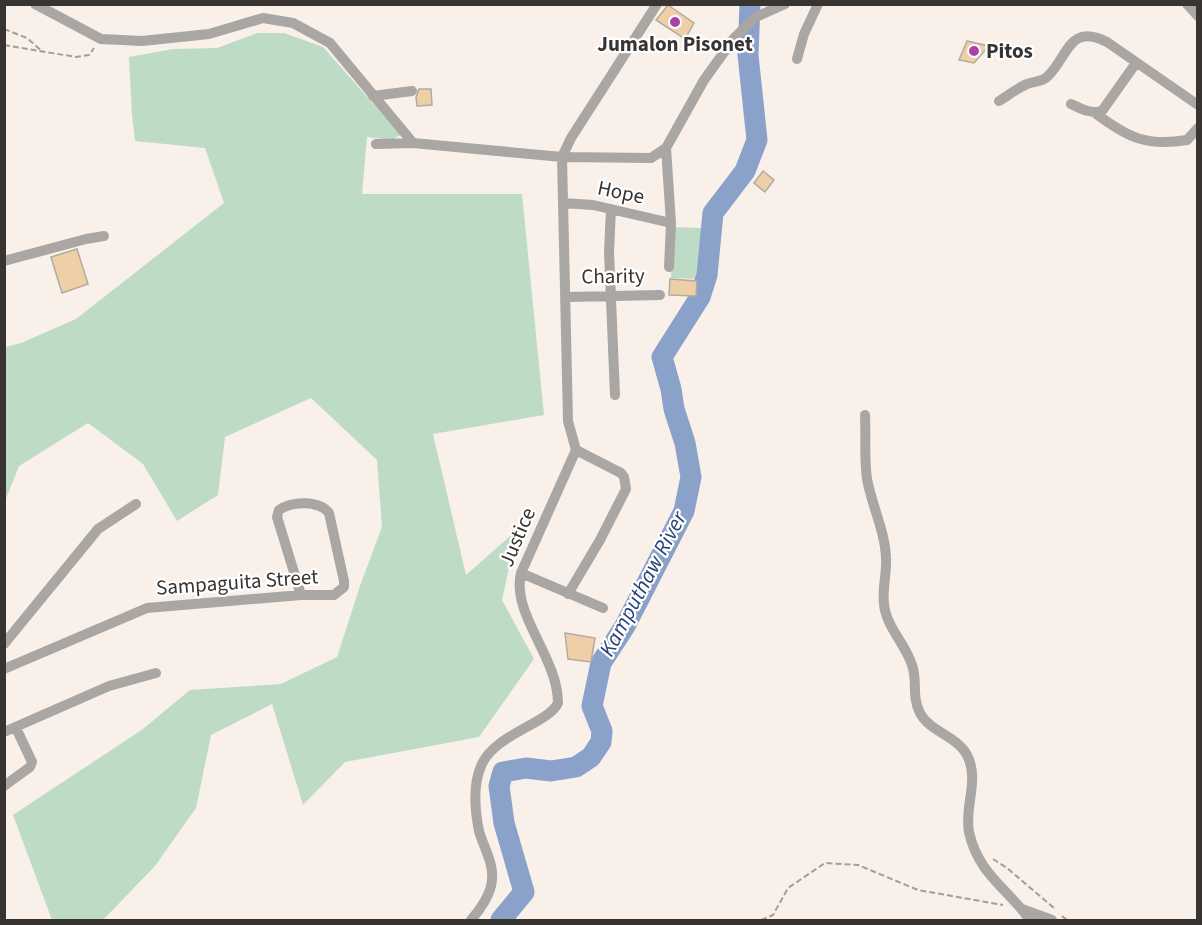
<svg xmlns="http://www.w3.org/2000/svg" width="1202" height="925" font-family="'Source Sans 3',sans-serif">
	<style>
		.green { fill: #bedcc5 }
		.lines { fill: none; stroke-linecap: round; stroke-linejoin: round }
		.river { stroke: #8aa1ca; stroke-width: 21 }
		.building { fill: #efcfa5; stroke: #b1aba3; stroke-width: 1.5 }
		.path { stroke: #a49e99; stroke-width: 2; stroke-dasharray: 6 3; stroke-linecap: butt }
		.minor { stroke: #a9a6a3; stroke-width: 10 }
		.poi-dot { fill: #ab43a6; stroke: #fff; stroke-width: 2 }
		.labels { text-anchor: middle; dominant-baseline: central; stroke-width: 4.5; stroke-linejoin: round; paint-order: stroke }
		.poi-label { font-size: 21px; font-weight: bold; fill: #373431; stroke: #fff }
		.street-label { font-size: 21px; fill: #373431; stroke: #fff }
		.water-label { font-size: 22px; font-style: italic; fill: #254175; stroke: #fff }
	</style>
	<rect width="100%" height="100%" fill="#f8f0e9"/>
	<path class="green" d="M257,33H284L323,47L401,135L391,140L367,137L362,194H522L544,415L433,434L466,575L517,530L502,600L534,659L479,737L345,762L303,805L272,704L211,735L196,808L155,866L103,920H52L13,815L143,729L190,690L281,684L337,657L361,583L382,527L377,460L311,398L225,437L218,495L177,521L143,464L88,423L19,466L5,501V347L21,343L76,319L224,203L205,148L135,141L132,115L129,57L173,49L217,48Z
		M673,227L702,228L700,279L671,278Z"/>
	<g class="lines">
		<path class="river" d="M501,920L524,892L504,823L499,786L503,772L526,768L551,771L576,767L591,757L601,742L602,731L592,706L601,663L625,626L684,511L691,477L685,443L674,409L671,389L662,357L700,297L707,275L713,213L745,171L757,140L748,55L750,4"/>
	</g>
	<path class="building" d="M668,5L694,23L685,39L656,20Z
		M967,41L989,46L974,63L959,60Z
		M419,89H431L432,105L417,106L416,97Z
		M763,171L774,180L765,192L754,183Z
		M77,249L88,284L62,293L51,257Z
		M670,279L697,281L696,296L669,295Z
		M565,633L595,638L591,662L568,659Z"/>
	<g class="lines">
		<path class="path" d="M4,29L27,38L43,52
			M4,45L76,57L89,55L94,48
			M993,859L1007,868L1054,908
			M1062,916L1067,920
			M761,920L773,915L788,888L825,863L858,865L918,890L1003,905"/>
		<path class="minor" d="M35,4L101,39L142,41L209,34L263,18L293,23L330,43L413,143
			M1187,4L1198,16
			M797,59L804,34L818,4
			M373,96L412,91
			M999,101C1008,96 1017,88 1027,84C1034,81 1043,82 1048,76C1069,55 1069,23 1107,42L1198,105
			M1071,104C1082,109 1090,114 1102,111L1136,63
			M1095,113C1127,137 1146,147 1187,140L1198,128
			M376,144L413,143L562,157L651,158L666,148L704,80L735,37L756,17L785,4
			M666,148L671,223L669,267
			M563,203L593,205L671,223
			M611,209L609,252L615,395
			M4,261L86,239L104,236
			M566,297L660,295
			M865,415C866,436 864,458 867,479C872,506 885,531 886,558C887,573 882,589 884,604C886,627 905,643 912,665C918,681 911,695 920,713C930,732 957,736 967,755C980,780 964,806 969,832C978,874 1008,889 1030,920
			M521,573L603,608
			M568,594L600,540L626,489L624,477L621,473L576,450
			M4,644L98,529L136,504
			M4,669L147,608L301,595H334L344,587V581L329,513C319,500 292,501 279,510L277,517L301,595
			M4,732L109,686L156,673
			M4,786L30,767L32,762L16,728
			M1022,909L1052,920
			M471,920C480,910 491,894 492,880C494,863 483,846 479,831C475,811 473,785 481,766C494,734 548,724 558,703C558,657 511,614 521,573L576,450L568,421L562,157L571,138L657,4"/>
	</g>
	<g class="poi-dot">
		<circle cx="675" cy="22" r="6"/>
		<circle cx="974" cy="51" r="6"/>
	</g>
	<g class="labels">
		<g class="poi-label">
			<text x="675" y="44">Jumalon Pisonet</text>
			<text x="986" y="51" text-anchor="start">Pitos</text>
		</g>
		<g class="street-label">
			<text transform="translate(621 192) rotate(12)">Hope</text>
			<text transform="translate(613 276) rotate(-1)">Charity</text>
			<text transform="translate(517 537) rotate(-67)">Justice</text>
			<text transform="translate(237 582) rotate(-4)">Sampaguita Street</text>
		</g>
		<g class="water-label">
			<text transform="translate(643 584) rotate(-62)">Kamputhaw River</text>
		</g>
	</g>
	<rect width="1202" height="925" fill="none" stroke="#373431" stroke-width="12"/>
</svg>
